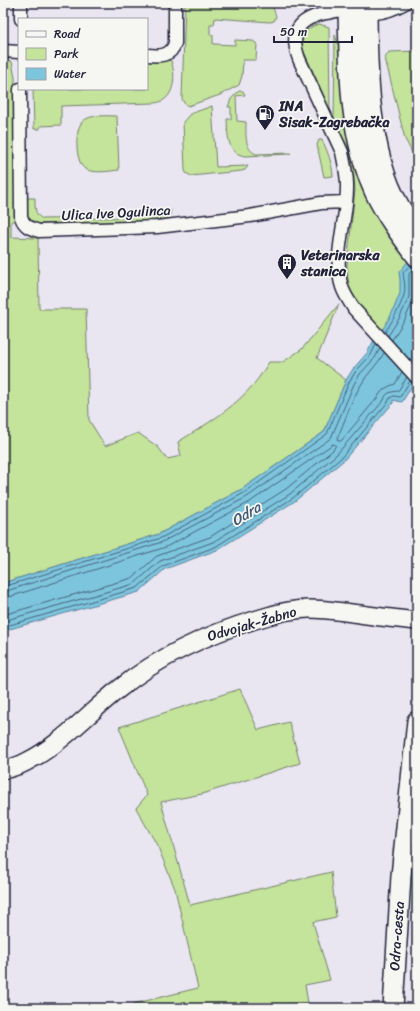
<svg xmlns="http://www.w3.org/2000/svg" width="420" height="1011" font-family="Sriracha,sans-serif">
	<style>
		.green { fill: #c4e39b; stroke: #73826b }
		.water { fill: #7dc5dd; stroke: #59849c }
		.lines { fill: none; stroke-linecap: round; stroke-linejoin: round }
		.shore { stroke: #46637c; stroke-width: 1 }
		.street-casing { stroke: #22223b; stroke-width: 15 }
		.secondary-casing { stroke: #22223b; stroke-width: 20 }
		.primary-casing { stroke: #22223b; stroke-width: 22 }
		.street { stroke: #f6f6f2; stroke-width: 12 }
		.secondary { stroke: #f6f6f2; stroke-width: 17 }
		.primary { stroke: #f6f6f2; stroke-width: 19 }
		.labels { text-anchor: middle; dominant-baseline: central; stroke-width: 3.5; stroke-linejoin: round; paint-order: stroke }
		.poi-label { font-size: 14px; font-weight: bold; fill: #22223b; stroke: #f6f6f2; text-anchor: start }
		.street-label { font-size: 14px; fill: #22223b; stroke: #f6f6f2 }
		.water-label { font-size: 15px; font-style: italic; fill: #425b74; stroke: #f6f6f2 }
	</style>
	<rect width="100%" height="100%" fill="#e9e5f1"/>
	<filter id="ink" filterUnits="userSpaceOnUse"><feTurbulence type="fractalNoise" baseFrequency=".025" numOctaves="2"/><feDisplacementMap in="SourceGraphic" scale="8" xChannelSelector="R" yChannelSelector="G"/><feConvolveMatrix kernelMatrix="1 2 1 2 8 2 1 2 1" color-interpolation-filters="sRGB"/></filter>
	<g filter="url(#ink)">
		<path class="green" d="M185,3H273L272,5L276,16L274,21L270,22L215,18L214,25H210V35H213V44L235,45V40L253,41L257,44L256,60H243L242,76L239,85L220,95L188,106L184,103L182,99Z
			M319,24L329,27L330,111L302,47C302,35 307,27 319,24Z
			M335,35L417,271L389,338L360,307L350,289L348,279L347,265L355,190L354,176L346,144L334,120Z
			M417,51V162L405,139L385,58L389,52Z
			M3,57L12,62L15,78V219L11,222V237L38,238L39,309H86L89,420L105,446L138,433L158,447L167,459L181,456L178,442C205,425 233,409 253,385C259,378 264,370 269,362H283L302,349L339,304L317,358L346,380L324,432L242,489L159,534L3,583Z
			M147,59H162L171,61C177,77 174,102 154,103L61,106V125L40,126V129H34L33,89H147Z
			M239,91H243L245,95L236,96L237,121L246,122C246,133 244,149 256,154L290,153L291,154L245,156C226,153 228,134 227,119H231V107H228L231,99Z
			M212,106L216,167L248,166L245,170L241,171L191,176L186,173L185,170L183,122L190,114Z
			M117,116L119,170C110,171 94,174 85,169C75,162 74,129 83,121C91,114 107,116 117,116Z
			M319,140H322C328,152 332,163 333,176L324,177L317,145Z
			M26,198H35C35,206 34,215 43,219C66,218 156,220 171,210L169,218L150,221L42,224C25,222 26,213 26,198Z
			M240,689L258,730L289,722L300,763L202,794L161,802L190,905L331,872L336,917L313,922L330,980L305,985L308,1003L289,1004V1008H135L133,1004L198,988L175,889L158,847L136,808L147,795L119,727Z"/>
		<path class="water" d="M417,251V378L402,402L393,400V403L344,460L295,501L217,550L165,569L139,592L3,631V583L159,534L242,489L324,432L346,380L353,369L367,353L379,331L383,329L392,313L400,293V280L399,272Z"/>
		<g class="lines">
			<path class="shore" d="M385,332C392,322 400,308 404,295C406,288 404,280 403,273L410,265
				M388,336L400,317L409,297V274L415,267
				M392,340L405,319L414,299L415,276L417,273
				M384,353C378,365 367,373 361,385C351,401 345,421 337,439L338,441H341L378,397C382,389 387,387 395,384L402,372
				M3,587L161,538L244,493L327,434L349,382L356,371L371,355L376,344
				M3,592L162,542L247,497L331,438L354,384L360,374L375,358L380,348
				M3,598L9,597L166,547L250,502L333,444L336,445L333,450L286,489L210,537L157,556L132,578L3,615
				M3,621L134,584L160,561L213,542L290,494L337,454L384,400C386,392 391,392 398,391L407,377
				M3,627L137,588L163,566L215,547L293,498L341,458L388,402L390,398L394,396L400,397L410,381"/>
			<defs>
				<path id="street" d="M21,3V19
					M405,3C396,8 386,12 375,13C366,14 357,10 348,10C341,9 333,12 326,13C298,19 289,32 299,59L342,152C344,163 347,174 347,185C348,218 332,256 342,287C345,296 350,302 354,309L417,378
					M3,51L19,52
					M147,55C159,56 171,57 175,43V3
					M20,89L21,217C24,226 29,228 39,231L157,227L250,216L321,203L346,202"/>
				<path id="secondary" d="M3,770C11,768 19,766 26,762C61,745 88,713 119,689C160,656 207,634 258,619C275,614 291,609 309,609C326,609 343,612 360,614C379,617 398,619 417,621"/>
				<path id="primary" d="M348,3C349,66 348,134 375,193C386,216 401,236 417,257
					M367,3C367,64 368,152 399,205C404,214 411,222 417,230
					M393,1008L401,876L417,721"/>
			</defs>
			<use href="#street" class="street-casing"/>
			<use href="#secondary" class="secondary-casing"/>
			<use href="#primary" class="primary-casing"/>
			<use href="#street" class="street"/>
			<use href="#secondary" class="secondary"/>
			<use href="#primary" class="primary"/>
		</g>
	</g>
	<defs>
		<symbol id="fuel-pin" viewBox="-11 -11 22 30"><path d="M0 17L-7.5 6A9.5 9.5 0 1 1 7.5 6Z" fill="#22223b" stroke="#f6f6f2"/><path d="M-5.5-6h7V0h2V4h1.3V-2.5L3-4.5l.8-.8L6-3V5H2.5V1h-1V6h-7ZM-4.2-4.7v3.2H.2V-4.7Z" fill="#fff"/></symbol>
		<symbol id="building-pin" viewBox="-11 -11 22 30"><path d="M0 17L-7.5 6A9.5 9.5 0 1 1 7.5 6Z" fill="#22223b" stroke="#f6f6f2"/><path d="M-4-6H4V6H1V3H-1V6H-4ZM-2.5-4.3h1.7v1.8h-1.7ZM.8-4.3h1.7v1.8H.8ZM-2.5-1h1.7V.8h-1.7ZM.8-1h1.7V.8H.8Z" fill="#fff"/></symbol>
	</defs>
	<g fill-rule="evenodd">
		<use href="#fuel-pin" x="254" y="103" width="22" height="30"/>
		<use href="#building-pin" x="276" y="252" width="22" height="30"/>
	</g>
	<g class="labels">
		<g class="poi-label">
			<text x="279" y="106">INA<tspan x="279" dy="16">Sisak-Zagrebačka</tspan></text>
			<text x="301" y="255">Veterinarska<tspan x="301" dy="16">stanica</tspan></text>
		</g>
		<g class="street-label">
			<text transform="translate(116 213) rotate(-3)">Ulica Ive Ogulinca</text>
			<text transform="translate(252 624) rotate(-16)">Odvojak-Žabno</text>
			<text transform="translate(397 936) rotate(-86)">Odra-cesta</text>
		</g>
		<g class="water-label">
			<text transform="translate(246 514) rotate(-31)">Odra</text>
		</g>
	</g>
	<rect width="420" height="1011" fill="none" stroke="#f6f6f2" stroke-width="16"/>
	<rect x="8" y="8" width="404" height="995" fill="none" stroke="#22223b" stroke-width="1.5" filter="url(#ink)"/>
	<rect x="18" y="18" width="130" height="72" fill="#f6f6f2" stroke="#a1a1a9"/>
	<rect x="26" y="31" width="20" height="6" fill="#f6f6f2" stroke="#a1a1a9"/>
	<text x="54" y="38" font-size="12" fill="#22223b">Road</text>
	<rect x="26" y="48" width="20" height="12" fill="#c4e39b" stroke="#a1a1a9"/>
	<text x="54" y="58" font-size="12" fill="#22223b">Park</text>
	<rect x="26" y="68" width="20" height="12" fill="#7dc5dd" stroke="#a1a1a9"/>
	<text x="54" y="78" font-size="12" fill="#22223b">Water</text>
	<path d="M274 36v6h78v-6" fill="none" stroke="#22223b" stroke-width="2"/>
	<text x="280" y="36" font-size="12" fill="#22223b" stroke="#f6f6f2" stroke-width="3" paint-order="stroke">50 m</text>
</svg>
